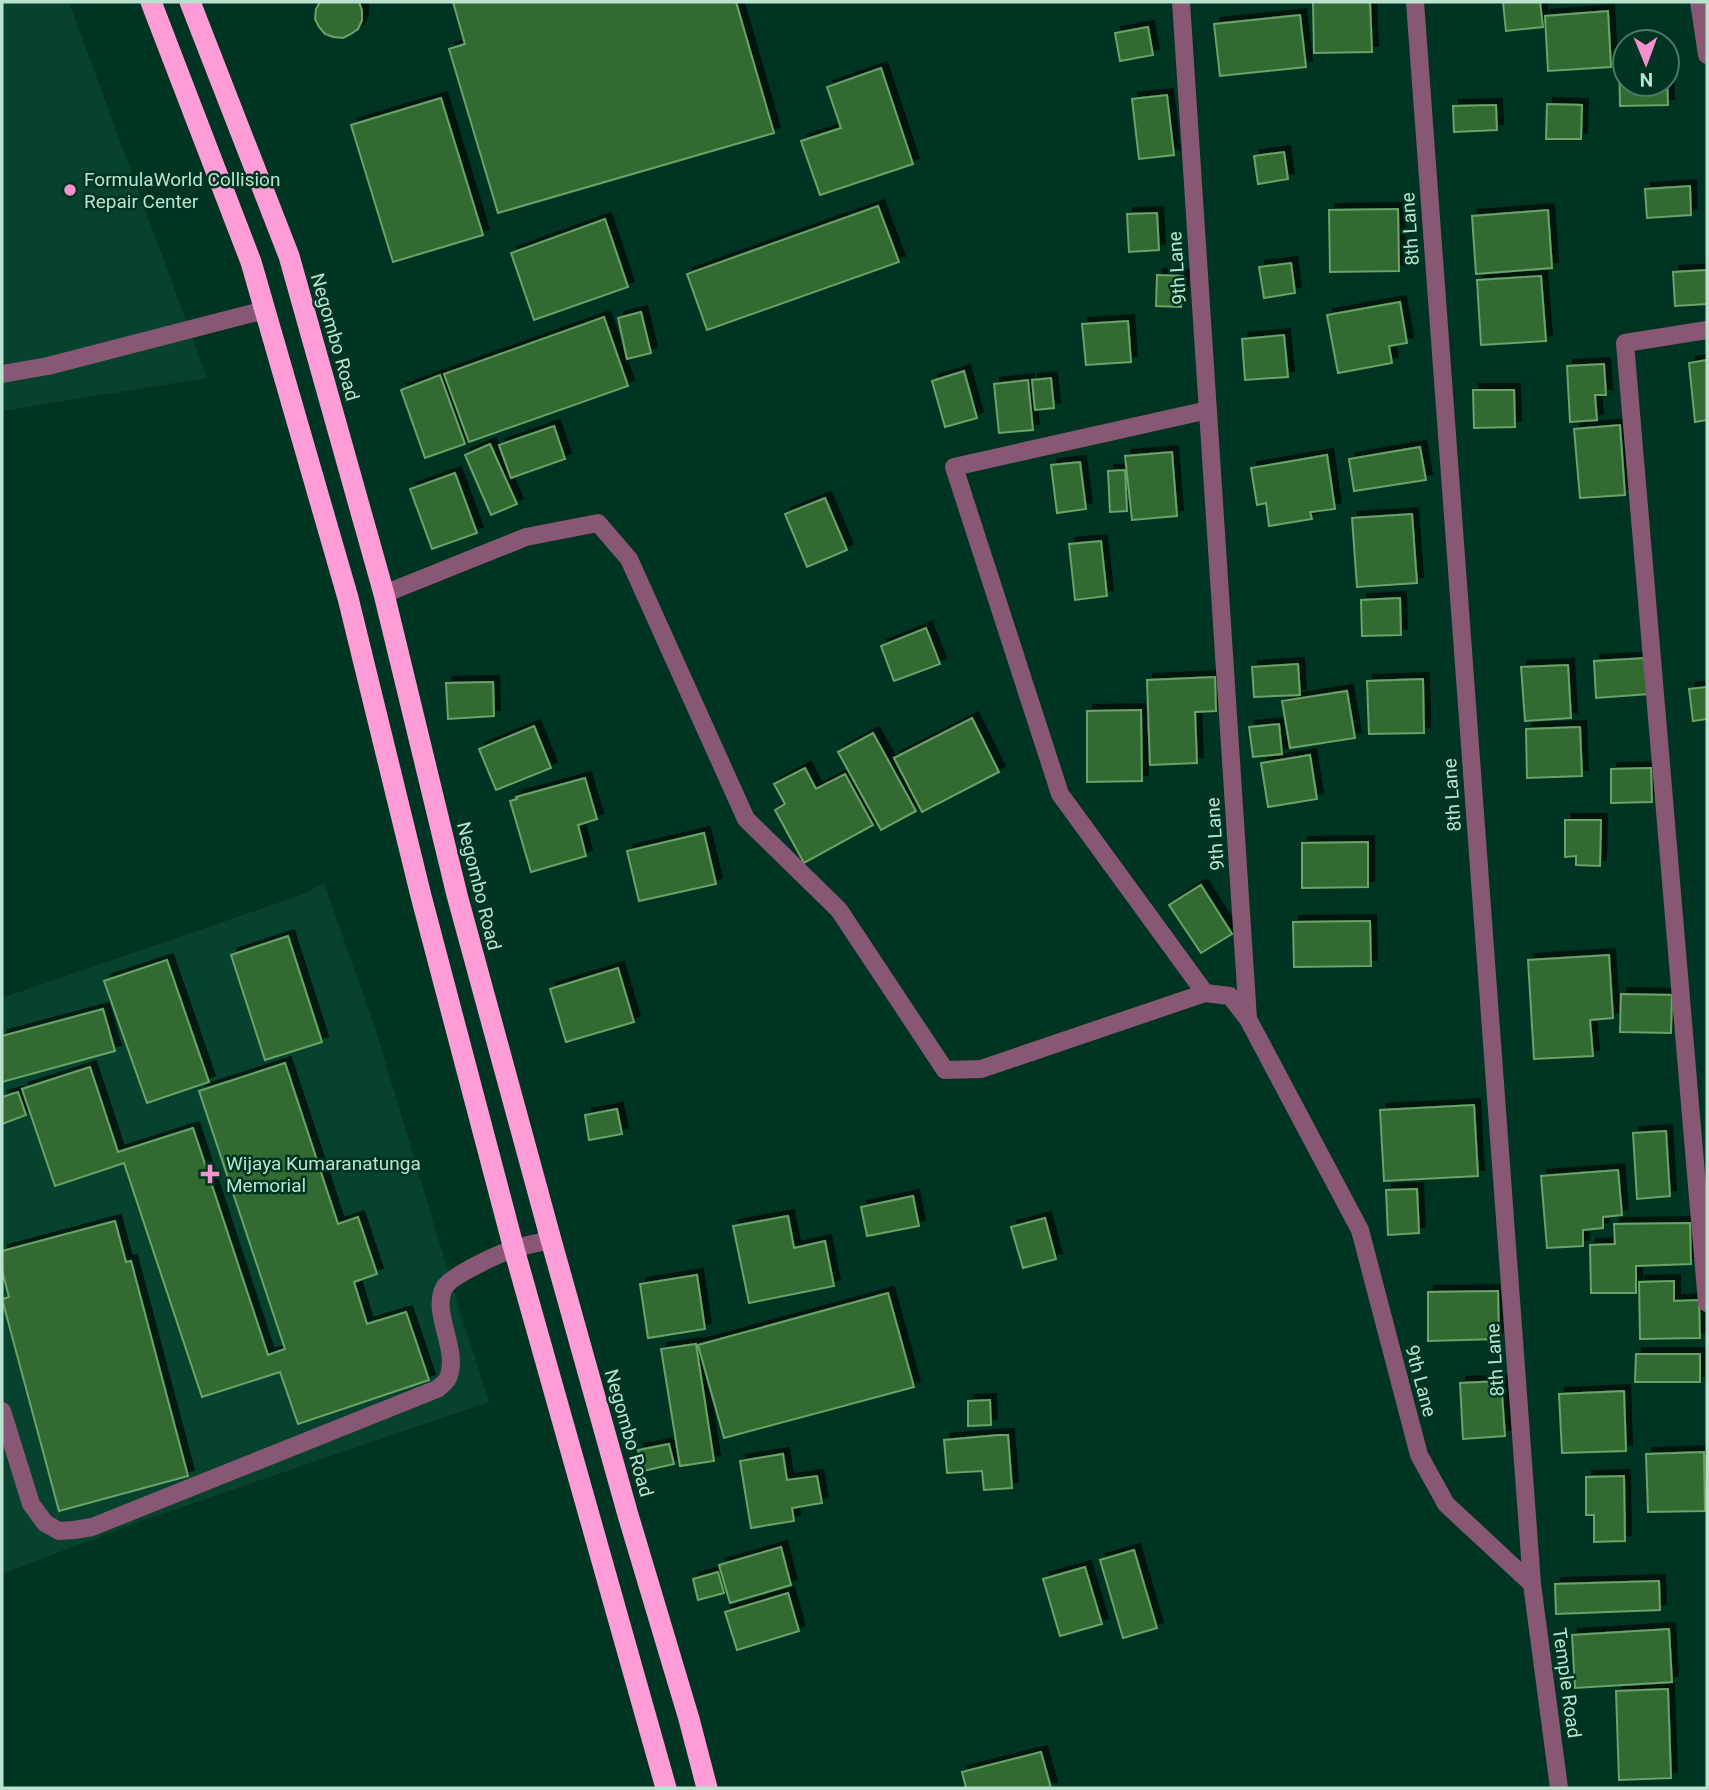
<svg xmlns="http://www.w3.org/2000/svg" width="1709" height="1790" font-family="Roboto,sans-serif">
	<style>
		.built { fill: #07422e }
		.building { fill: #316b31; stroke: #6aa268; stroke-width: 2; filter: url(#shadow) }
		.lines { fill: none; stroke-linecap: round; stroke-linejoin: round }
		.minor { stroke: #885774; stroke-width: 18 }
		.highway { stroke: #fd9cd6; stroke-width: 21 }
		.poi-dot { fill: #f790ce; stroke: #003422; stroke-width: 2.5 }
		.labels { text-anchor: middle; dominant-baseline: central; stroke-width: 5; stroke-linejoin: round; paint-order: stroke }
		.poi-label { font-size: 19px; fill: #b9e3ce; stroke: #003422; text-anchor: start }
		.street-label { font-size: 19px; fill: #b9e3ce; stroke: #003422 }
	</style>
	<defs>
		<filter id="shadow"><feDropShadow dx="6" dy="-6" stdDeviation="0" flood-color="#0009"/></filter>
	</defs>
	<rect width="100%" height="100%" fill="#003422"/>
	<path class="built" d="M2,2H69L207,378L2,411Z
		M324,883L376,1031L462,1318L489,1402L141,1521L2,1574V998L301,895Z"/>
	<path class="building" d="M320,2H359L362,11V20L358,29L351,34L343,38L333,37L325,34L319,27L315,19L316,9Z
		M453,2H736L774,133L498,213L449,49L465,44Z
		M1313,2H1370L1372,52L1314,53Z
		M1503,2H1540L1543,27L1506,31Z
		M1608,11L1611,67L1548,71L1545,16Z
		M1300,15L1306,67L1220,76L1214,24Z
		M1148,27L1153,55L1120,61L1115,33Z
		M1625,55V84H1667V74L1668,105L1620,106L1619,56Z
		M881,68L913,164L820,195L801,141L841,128L827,87Z
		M1167,95L1174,155L1139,159L1132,99Z
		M441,98L483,235L393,262L351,125Z
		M1547,104L1582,105L1581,139H1546Z
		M1496,105L1497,130L1454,132L1453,106Z
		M1284,152L1288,179L1258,184L1254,156Z
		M1690,186L1691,215L1647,218L1645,189Z
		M878,206L899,262L707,330L687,274Z
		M1398,209L1399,271L1330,272L1329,210Z
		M1548,210L1552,268L1476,274L1472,216Z
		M1157,213L1159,250L1129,252L1127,214Z
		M605,219L628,287L534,320L511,253Z
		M1291,263L1295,293L1264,298L1259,267Z
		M1707,270V304L1675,306L1673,272Z
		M1157,275L1183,276L1181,307L1156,306Z
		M1541,276L1546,341L1481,345L1477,280Z
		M1400,302L1407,343L1389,346L1392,363L1338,373L1327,315Z
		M641,312L651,353L627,359L618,318Z
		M604,317L628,386L469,442L444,374Z
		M1128,321L1131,362L1086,365L1082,324Z
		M1284,335L1288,377L1245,380L1242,339Z
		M1707,360V420L1695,422L1689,363Z
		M1604,364L1606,395H1595L1597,420L1570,422L1567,366Z
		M964,371L977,418L945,427L932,381Z
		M440,375L465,444L425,458L401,390Z
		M1051,378L1054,408L1035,410L1032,380Z
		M1028,380L1033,430L999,433L994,384Z
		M1473,390H1514L1515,427L1474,428Z
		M1620,425L1625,495L1580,498L1574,429Z
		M554,426L565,459L511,478L499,445Z
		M490,444L517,504L491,515L465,455Z
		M1420,447L1426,480L1354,491L1349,459Z
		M1172,452L1177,516L1132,520L1125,456Z
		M1327,455L1335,509L1310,512L1312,519L1269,526L1266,503L1257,505L1251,468Z
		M1080,462L1086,509L1057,513L1051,465Z
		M1125,470L1127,511L1110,512L1108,471Z
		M455,473L477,533L432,549L410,489Z
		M825,498L847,550L807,567L785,514Z
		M1412,514L1417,583L1357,587L1352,518Z
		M1101,541L1107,596L1075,600L1069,544Z
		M1400,598L1401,635L1362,636L1361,600Z
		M926,628L940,664L894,681L881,646Z
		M1647,658L1649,694L1596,698L1594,661Z
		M1298,664L1300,695L1254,697L1252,667Z
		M1568,665L1571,718L1525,721L1521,667Z
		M1215,677L1216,711L1195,712L1197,763L1150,765L1147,680Z
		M1423,679L1424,733L1369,734L1367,681Z
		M493,682L494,716L448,719L446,683Z
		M1707,687V719L1693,721L1689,689Z
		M1347,691L1355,738L1290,748L1282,701Z
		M1141,710L1142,781L1087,782V711Z
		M972,718L999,772L922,812L894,758Z
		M1279,724L1282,754L1253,757L1249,727Z
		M534,726L551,768L496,790L479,749Z
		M1580,727L1582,776L1527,778L1526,729Z
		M873,733L916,811L881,830L838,752Z
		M1310,755L1317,799L1268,807L1261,763Z
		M805,768L816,789L845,774L873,825L804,863L775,810L785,804L774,784Z
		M1651,768L1652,802L1611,803V769Z
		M585,778L597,819L578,825L586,856L531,872L510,801L517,799L516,797Z
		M1565,820H1601L1600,866L1576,865V856L1565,857Z
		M704,833L716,884L639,901L627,851Z
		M1368,842V887L1302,888V843Z
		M1201,885L1232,934L1201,953L1169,905Z
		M1370,921L1371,966L1294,967L1293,922Z
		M288,936L322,1042L265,1060L231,955Z
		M1609,955L1613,1018L1590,1020L1593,1056L1534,1059L1528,960Z
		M167,960L209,1082L147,1103L104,981Z
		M618,968L634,1022L566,1042L550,989Z
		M1621,994L1672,995L1671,1033L1620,1032Z
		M103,1009L115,1051L2,1082V1036Z
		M285,1063L338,1224L358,1217L377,1274L354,1282L367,1324L406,1312L429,1380L298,1424L280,1372L202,1397L124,1163L55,1186L22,1089L90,1067L118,1152L193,1128L268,1355L285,1349L199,1091Z
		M18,1092L26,1115L2,1124V1097Z
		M1474,1105L1478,1176L1384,1181L1380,1110Z
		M617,1109L622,1134L589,1140L585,1115Z
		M1666,1131L1670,1196L1637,1199L1633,1133Z
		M1618,1170L1622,1215L1603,1217V1228L1583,1230V1246L1547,1248L1541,1176Z
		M1417,1189L1419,1233L1388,1235L1386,1190Z
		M913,1196L919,1226L867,1236L861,1207Z
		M788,1216L794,1248L825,1241L834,1286L749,1303L733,1226Z
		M1045,1218L1056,1259L1023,1268L1011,1227Z
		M115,1221L126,1262L131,1261L188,1476L59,1511L2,1299L9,1297L2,1270V1251Z
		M1690,1223L1691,1264L1636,1266V1293H1591L1590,1245L1615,1244L1614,1224Z
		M697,1275L705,1329L648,1338L640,1284Z
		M1674,1281V1301L1699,1300L1700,1338L1640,1339L1639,1282Z
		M1498,1291L1499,1339L1428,1341V1292Z
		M888,1293L914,1387L724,1438L698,1345Z
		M696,1344L714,1461L680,1466L661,1349Z
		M1636,1354H1700V1382H1635Z
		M1501,1381L1505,1436L1463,1439L1460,1383Z
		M1624,1391L1626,1451L1562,1453L1559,1394Z
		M990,1400L991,1425L968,1426V1401Z
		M999,1435H1008L1012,1488L984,1490L982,1471L947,1473L944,1440Z
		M669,1444L674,1464L643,1471L638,1450Z
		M1704,1452L1705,1511L1648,1512L1646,1454Z
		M783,1454L787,1480L817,1476L822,1503L792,1508L794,1521L751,1528L740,1461Z
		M1624,1476L1625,1541L1594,1542V1515H1586V1477Z
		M781,1547L791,1585L730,1603L719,1565Z
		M1134,1550L1157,1628L1123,1638L1100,1560Z
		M1085,1567L1102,1624L1060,1636L1043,1579Z
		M718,1572L724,1593L698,1600L693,1579Z
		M1659,1581L1660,1610L1556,1614L1555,1584Z
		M788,1593L799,1631L737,1650L725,1612Z
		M1669,1629L1672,1682L1575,1688L1572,1635Z
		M1668,1689L1671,1778L1619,1780L1616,1691Z
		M1041,1752L1051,1788H966L962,1772Z"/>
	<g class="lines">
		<path class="minor" d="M1181,2L1248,1019L1360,1230L1419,1455L1446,1504L1532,1584
			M1415,2L1532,1584L1559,1788
			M1699,2L1707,55
			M1707,330L1625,343L1707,1303
			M2,374L48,366L265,310
			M384,594L526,537L598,523L629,559L746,819L839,910L945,1070L981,1069L1205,993L1230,996L1248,1019
			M1205,993L1060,794L954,467L1208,410
			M2,1411L31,1504L45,1523L59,1531L74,1530L92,1527L437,1389C441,1386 446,1382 448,1378C460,1351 431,1313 444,1288C450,1276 500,1253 514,1249C525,1245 539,1243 551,1240"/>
		<path class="highway" d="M151,2L251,262L348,598L421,896L514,1249L666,1788
			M190,2L289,256L384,594L457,895L551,1240L628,1515L689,1719L707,1788"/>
	</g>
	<g class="poi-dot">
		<circle cx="70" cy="190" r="7"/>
		<path d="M206.5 1163.5h7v7h7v7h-7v7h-7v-7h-7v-7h7z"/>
	</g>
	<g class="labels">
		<g class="poi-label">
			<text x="84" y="179">FormulaWorld Collision<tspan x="84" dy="22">Repair Center</tspan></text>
			<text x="226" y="1163">Wijaya Kumaranatunga<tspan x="226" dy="22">Memorial</tspan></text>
		</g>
		<g class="street-label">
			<text transform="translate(1410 229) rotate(-94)">8th Lane</text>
			<text transform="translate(1177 268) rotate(-94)">9th Lane</text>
			<text transform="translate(335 337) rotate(74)">Negombo Road</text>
			<text transform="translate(1452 795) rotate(-94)">8th Lane</text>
			<text transform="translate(1215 834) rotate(-94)">9th Lane</text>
			<text transform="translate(479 886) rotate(76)">Negombo Road</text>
			<text transform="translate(1495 1360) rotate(-94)">8th Lane</text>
			<text transform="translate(1421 1381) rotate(75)">9th Lane</text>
			<text transform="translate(629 1433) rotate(74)">Negombo Road</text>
			<text transform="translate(1567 1683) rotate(82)">Temple Road</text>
		</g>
	</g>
	<rect width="1709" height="1790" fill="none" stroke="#b9e3ce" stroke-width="7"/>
	<g transform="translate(1646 63) rotate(179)"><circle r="33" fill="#003422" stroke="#4a7a67" stroke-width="2"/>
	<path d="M0-5L12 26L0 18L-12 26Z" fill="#f790ce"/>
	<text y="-10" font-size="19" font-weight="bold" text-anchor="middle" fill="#b9e3ce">N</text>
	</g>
</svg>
